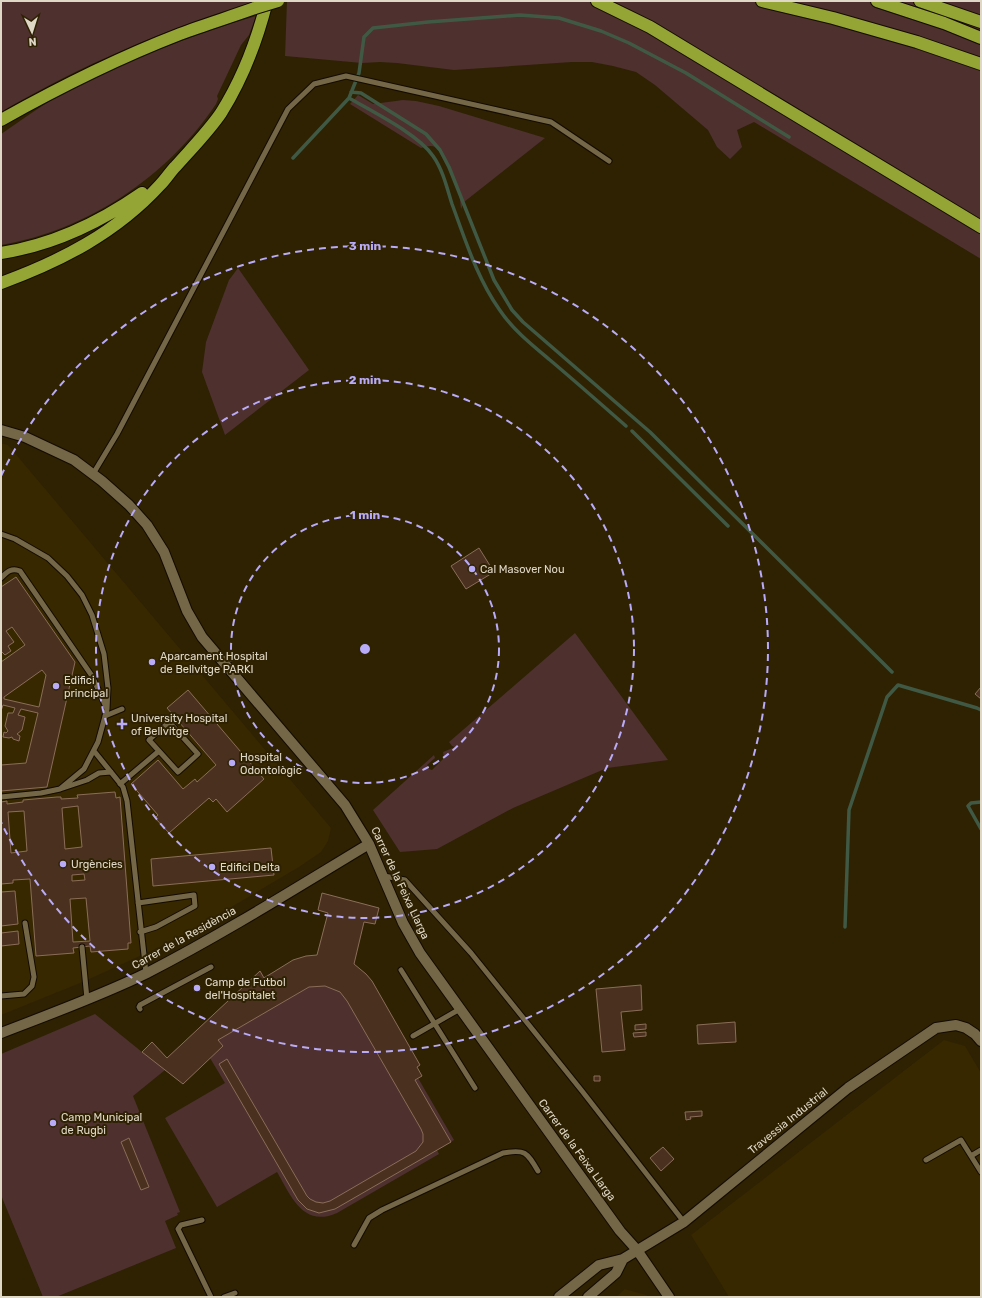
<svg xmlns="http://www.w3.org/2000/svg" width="982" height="1298" font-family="Rubik,sans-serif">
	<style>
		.built { fill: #372800 }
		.green { fill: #4e302e }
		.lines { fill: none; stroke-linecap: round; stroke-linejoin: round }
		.stream { stroke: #405944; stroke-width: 3.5 }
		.building { fill: #4a311f; stroke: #8a6d58; fill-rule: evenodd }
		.lane-casing { stroke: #140b00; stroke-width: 7 }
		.street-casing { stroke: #140b00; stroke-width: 12 }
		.highway-casing { stroke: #140b00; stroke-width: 14 }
		.lane { stroke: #746748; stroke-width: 5 }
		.street { stroke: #746748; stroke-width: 10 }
		.highway { stroke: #94a536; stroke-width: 12 }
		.highway-bridge-casing { stroke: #140b00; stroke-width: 14; stroke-linecap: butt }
		.highway-bridge { stroke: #94a536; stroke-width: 12 }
		.ring { fill: none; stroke: #b9abf7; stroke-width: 2; stroke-dasharray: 7 5 }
		.poi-dot { fill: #b9abf7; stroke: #2e2203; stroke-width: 1.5 }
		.labels { text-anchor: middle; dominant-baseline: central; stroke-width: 4; stroke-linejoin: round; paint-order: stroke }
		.poi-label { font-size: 11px; fill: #e0d8c7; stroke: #2e2203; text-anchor: start }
		.street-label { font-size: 11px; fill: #e0d8c7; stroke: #2e2203 }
		.centre { fill: #b9abf7; stroke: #2e2203; stroke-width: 2 }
		.ring-label { font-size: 12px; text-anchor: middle; font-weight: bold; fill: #b9abf7; stroke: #2e2203; stroke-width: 4; stroke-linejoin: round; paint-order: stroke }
	</style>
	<rect width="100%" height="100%" fill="#2e2203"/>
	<path class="built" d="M1,443L8,445L331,828L328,841L321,852L299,867L177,939L85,981L1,1015Z
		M944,1040L965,1046L981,1073V1297H729L691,1235Z
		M625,1289L646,1295L648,1297H616Z"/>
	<path class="green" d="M1,1H255C166,29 81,65 1,112Z
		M287,1H981V259L754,122L737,130L742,147L730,159L717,147L708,130L655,85L636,72L613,66L592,62H572L454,70L397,63L380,62L362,63L285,56Z
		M256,16L249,35L241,45L217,96L218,99L216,104C167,177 88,230 1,245V134C19,122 37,108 57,97C119,63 188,36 256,16Z
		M358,95L373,104L403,100L416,101L439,106L545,138L464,202L461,209L459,191L439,151C434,144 429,146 421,148L350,104Z
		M238,268L309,370L225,435L202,372L206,342L229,280Z
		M575,633L668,760L607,768L513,808L437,849L400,852L373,810L434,755L435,758L427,765L429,769L432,770L444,758L443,752L455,747L452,746L449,742Z
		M322,893L379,908L375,924L364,922L354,964L366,974L372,981L420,1065L417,1067L422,1076L418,1078L454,1140L437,1150L439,1154L337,1213C303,1228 291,1196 277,1172L217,1207L165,1118L225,1083L210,1058L183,1084L165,1070L133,1096L180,1212L177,1213L178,1215L165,1221L176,1248L56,1297H43L1,1195V1054L95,1014L142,1052L167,1058L260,971L264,977C281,968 297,956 317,955L328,913L318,910Z"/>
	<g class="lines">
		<path class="stream" d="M351,92L361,93L426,134L440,150L449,167L494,280L512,310L523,322L650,432L892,672
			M349,98C373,112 418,134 433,156C443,170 447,188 452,204C465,239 477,278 499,309C512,329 532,345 550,360C576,382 601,404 626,426
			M293,158L349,98L359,73L364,37L373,28L428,22L520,15L559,18L601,31L629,43L686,73L789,137
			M632,431L728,526
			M981,802L971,803L968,806L981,829
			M845,927L849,810L887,697L898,685L977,708L981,710"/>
	</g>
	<path class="building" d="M479,548L494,572L466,589L451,566Z
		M16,577L75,662L47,787L1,791V765L26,763L38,713L21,709L18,715L25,717L22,730L17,734L20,736L19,741L13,739L12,737L9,738L3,737L4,732L6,733L8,731L5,726L8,713H13L15,708L3,705L1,711V662L25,645L12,627L6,631L14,642L8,646L11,651L5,655L1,651V587ZM42,670L46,675L39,707L4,699V697Z
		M981,687V699L975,694Z
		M188,690L264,779L227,812L216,799L213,802L209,798L169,833L155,818L158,815L131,784L158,760L183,789L195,779L197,782L216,765L167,708Z
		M115,792L116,798L120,797L131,943H128V949L91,952L90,946L73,948L74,953L36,956L30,879L13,880V883L1,884V802L7,801V804L23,802V800L57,797H61V799L78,798L77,795ZM78,806L82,847L65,849L62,808ZM24,811L27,851L11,853L8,812ZM84,874L85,880L72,881V875ZM86,898L90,941L73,942L70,899Z
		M271,848L274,875L153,886L151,859Z
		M15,891L18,924L1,926V892Z
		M322,893L379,908L375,924L364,922L354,964L366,974L372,981L420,1065L417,1067L422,1076L415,1080L451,1142L335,1209L319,1213L307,1209L298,1200L219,1064L227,1059L307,1196L310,1199L316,1202L323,1203L330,1201L416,1151L423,1142V1134L421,1129L347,1001L340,992L325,986L309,987L218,1040L223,1046L183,1084L142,1052L152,1042L167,1058L260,971L264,978L293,960L306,956L317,955L328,913L318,910Z
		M18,931L19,944L1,946V933Z
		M641,985L642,1010L621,1012L625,1050L602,1052L596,989Z
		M735,1022L736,1042L698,1044L697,1025Z
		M646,1024V1029L635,1030V1025Z
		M646,1032V1036L634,1037L633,1033Z
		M594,1076H600V1081H594Z
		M702,1111V1116L690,1117L691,1119L686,1120L685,1112Z
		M129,1138L149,1187L141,1190L121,1142Z
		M663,1147L674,1159L661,1171L650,1158Z"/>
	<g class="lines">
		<defs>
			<path id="lane" d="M93,474L117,434L288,109L314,84L346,76L551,122L609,161
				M1,534L15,539L48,558L67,576L82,595L92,615L104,654L108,688L107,709L98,742L84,769L60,789L87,780L99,773L111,772
				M1,578C6,573 11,567 20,571L92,676L106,707
				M105,716L122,709
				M169,722L198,754L178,772L149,740Z
				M94,751L123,787L127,801L146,973
				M120,784L159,751
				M1,797L41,793L60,789
				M384,876L405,880L471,953L582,1091L684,1222
				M138,903L194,895L195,906L156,927L140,932
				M82,947L87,999
				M401,970L475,1088
				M1,996L24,994L32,986L34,977L25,923
				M140,1009L139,1007L140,1005L211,967
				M413,1036L460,1009
				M971,1156L981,1150
				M926,1160L961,1140L981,1172
				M202,1220L181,1225L178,1229L211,1297
				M354,1245L369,1218L382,1210L503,1153C525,1149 527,1152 538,1171
				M224,1297L235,1293"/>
			<path id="street" d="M1,430L25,437L74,460L102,481L129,505L147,525L164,552L187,611L202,637L345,805L369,844L403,923L420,953L620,1231L637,1250L669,1297
				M1,1033C50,1014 100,996 147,973C223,934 296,888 369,844
				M559,1297L599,1265L623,1259L684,1222L848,1088L936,1028L956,1025L966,1028L975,1034L981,1041
				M588,1297L616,1273L623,1259"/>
			<path id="highway" d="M597,1L650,27L981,227
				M762,1L833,18L917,42L981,64
				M877,1L944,23L981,38
				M920,1L981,22
				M1,120C58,88 118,58 180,34C204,25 230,17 255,8
				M1,253C53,245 99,223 142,193
				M1,283C61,261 116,233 160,185C166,179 170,172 176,166C191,149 208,132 221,113C243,78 257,41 267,1"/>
		</defs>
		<use href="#lane" class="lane-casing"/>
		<use href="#street" class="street-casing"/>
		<use href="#highway" class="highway-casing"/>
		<use href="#lane" class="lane"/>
		<use href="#street" class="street"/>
		<use href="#highway" class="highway"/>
		<defs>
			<path id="highway-bridge" d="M255,8L278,1"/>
		</defs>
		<use href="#highway-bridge" class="highway-bridge-casing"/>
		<use href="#highway-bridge" class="highway-bridge"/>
	</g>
	<g class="ring">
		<circle cx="365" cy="649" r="134"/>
		<circle cx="365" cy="649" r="269"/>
		<path d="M1 476A403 403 0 1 1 1 822"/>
	</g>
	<g class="poi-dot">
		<circle cx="472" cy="569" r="4"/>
		<circle cx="152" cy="662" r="4"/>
		<circle cx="56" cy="686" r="4"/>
		<path d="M120 718h4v4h4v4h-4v4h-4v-4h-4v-4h4z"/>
		<circle cx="232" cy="763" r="4"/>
		<circle cx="63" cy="864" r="4"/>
		<circle cx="212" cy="867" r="4"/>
		<circle cx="197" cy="988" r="4"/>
		<circle cx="53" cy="1123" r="4"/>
	</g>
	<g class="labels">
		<g class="poi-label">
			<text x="480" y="569">Cal Masover Nou</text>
			<text x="160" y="656">Aparcament Hospital<tspan x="160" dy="13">de Bellvitge PARKI</tspan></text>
			<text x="64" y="680">Edifici<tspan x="64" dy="13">principal</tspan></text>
			<text x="131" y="718">University Hospital<tspan x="131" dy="13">of Bellvitge</tspan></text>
			<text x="240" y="757">Hospital<tspan x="240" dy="13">Odontològic</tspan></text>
			<text x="71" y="864">Urgències</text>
			<text x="220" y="867">Edifici Delta</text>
			<text x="205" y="982">Camp de Futbol<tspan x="205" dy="13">del'Hospitalet</tspan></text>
			<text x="61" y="1117">Camp Municipal<tspan x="61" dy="13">de Rugbi</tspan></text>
		</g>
		<g class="street-label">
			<text transform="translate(400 883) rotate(65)">Carrer de la Feixa Llarga</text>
			<text transform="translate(184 938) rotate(-29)">Carrer de la Residència</text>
			<text transform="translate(788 1121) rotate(-39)">Travessia Industrial</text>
			<text transform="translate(577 1150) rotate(54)">Carrer de la Feixa Llarga</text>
		</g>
	</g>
	<circle cx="365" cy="649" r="6" class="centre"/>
	<g class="ring-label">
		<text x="365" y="250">3 min</text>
		<text x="365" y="384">2 min</text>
		<text x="365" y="519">1 min</text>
	</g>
	<rect width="982" height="1298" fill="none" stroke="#e0d8c7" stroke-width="4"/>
	<g transform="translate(32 32) rotate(176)" stroke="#2e2203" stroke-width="3" paint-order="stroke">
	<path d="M0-3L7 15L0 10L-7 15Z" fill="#e0d8c7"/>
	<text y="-6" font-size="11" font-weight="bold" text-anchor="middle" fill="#e0d8c7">N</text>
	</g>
</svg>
